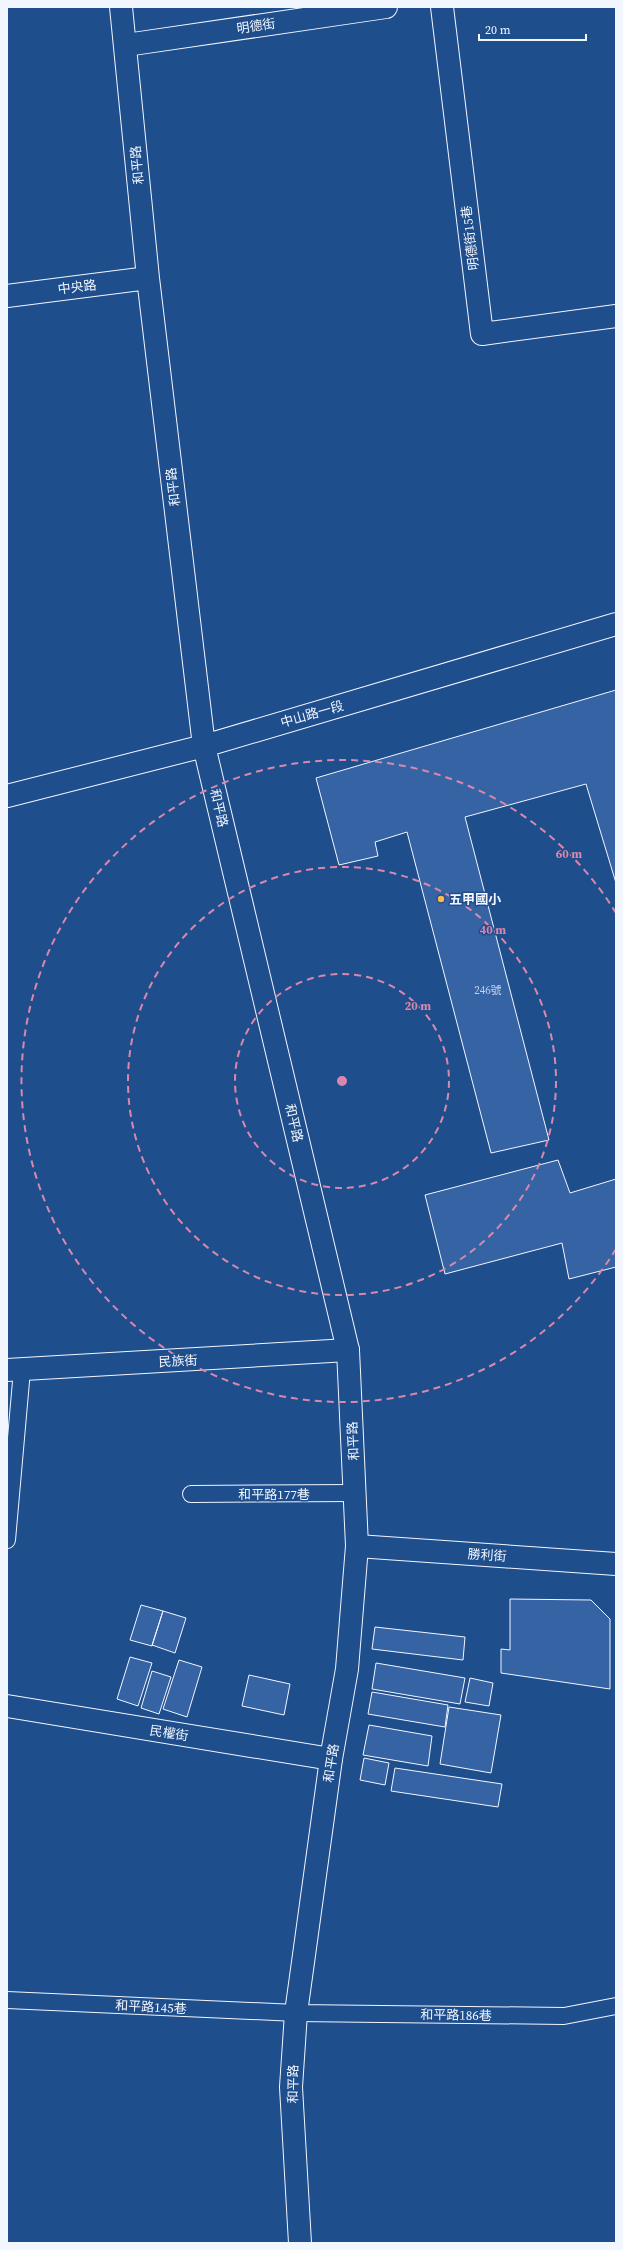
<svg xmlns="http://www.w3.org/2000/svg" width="623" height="2250" font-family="'Source Serif 4','Noto Sans TC',serif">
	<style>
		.building { fill: #3563a3; stroke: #f2f6ff }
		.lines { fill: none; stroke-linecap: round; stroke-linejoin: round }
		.service-casing { stroke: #f2f6ff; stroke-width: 18 }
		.minor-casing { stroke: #f2f6ff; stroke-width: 24 }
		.tertiary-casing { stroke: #f2f6ff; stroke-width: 24 }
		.service { stroke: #1f4e8c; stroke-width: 16 }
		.minor { stroke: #1f4e8c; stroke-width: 22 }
		.tertiary { stroke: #1f4e8c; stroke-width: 22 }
		.ring { fill: none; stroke: #da87ad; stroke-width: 2; stroke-dasharray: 7 5 }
		.poi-dot { fill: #ffb74d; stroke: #1f4e8c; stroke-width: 1.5 }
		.labels { text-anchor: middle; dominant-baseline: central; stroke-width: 3; stroke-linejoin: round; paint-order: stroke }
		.number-label { font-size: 11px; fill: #c3d1e8 }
		.street-label { font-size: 13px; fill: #f2f6ff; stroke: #1f4e8c }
		.poi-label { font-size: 13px; font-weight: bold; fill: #f2f6ff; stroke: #1f4e8c; text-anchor: start }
		.centre { fill: #da87ad; stroke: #1f4e8c; stroke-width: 2 }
		.ring-label { font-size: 12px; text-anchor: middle; font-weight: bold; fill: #da87ad; stroke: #1f4e8c; stroke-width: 3; stroke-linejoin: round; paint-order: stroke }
	</style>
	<rect width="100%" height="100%" fill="#1f4e8c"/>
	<path class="building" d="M616,690V883L586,784L465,817L549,1140L491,1153L407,832L375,842L378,856L339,865L316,778Z
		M558,1160L570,1193L616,1179V1267L569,1279L562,1243L445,1274L425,1195Z
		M510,1599L591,1600L610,1619V1689L501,1673V1649L510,1650Z
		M141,1605L163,1611L152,1646L130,1640Z
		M163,1611L186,1618L175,1653L152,1645Z
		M375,1627L465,1637L463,1660L372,1649Z
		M130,1657L152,1663L138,1706L117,1699Z
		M179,1660L202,1667L187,1717L163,1709Z
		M376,1663L465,1678L460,1704L372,1689Z
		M152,1671L171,1677L159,1714L141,1708Z
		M249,1675L290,1684L284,1715L242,1706Z
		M470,1678L493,1683L489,1706L465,1702Z
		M372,1692L448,1705L445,1727L368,1714Z
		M449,1707L501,1715L491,1773L440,1764Z
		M369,1725L432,1736L428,1766L363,1755Z
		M364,1758L389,1763L385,1785L360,1780Z
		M395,1768L502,1784L498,1807L391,1791Z"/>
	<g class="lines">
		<defs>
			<path id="service" d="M191,1494L356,1493
				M7,1540L22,1370
				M7,2000L296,2013L564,2016L616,2006"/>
			<path id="minor" d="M442,7L482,334L616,316
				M126,45L386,7
				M7,1370L348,1350
				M357,1546L616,1564
				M7,1706L331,1759"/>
			<path id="tertiary" d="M121,7L148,278L204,746L348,1350L357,1546L347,1669L331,1759L296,2013L291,2087L300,2243
				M7,296L148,278
				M7,796L204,746L616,624"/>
		</defs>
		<use href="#service" class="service-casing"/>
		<use href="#minor" class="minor-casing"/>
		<use href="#tertiary" class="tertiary-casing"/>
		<use href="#service" class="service"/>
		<use href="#minor" class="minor"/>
		<use href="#tertiary" class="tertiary"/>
	</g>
	<g class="ring">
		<circle cx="342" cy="1081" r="107"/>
		<circle cx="342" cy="1081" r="214"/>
		<path d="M616 1249A321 321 0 1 1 616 913"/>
	</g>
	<circle class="poi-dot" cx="441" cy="899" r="4"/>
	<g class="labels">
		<g class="number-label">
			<text x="488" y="990">246號</text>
		</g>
		<g class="street-label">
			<text transform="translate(256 26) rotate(-8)">明德街</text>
			<text transform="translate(137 165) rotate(-95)">和平路</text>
			<text transform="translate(470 238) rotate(-97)">明德街15巷</text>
			<text transform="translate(77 287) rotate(-7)">中央路</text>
			<text transform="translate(173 487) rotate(-97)">和平路</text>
			<text transform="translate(312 714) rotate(-16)">中山路一段</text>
			<text transform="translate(219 808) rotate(77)">和平路</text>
			<text transform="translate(294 1123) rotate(77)">和平路</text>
			<text transform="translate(178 1361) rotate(-3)">民族街</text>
			<text transform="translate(353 1441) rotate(-93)">和平路</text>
			<text x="274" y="1494">和平路177巷</text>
			<text transform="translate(487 1555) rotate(4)">勝利街</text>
			<text transform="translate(169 1733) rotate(9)">民權街</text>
			<text transform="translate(331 1763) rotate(-81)">和平路</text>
			<text transform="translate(151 2007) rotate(3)">和平路145巷</text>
			<text transform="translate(456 2015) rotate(1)">和平路186巷</text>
			<text transform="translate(293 2084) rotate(-89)">和平路</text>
		</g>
		<g class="poi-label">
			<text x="449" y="899">五甲國小</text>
		</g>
	</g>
	<circle cx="342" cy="1081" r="6" class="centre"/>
	<g class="ring-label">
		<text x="569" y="858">60 m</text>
		<text x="493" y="934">40 m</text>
		<text x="418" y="1010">20 m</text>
	</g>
	<rect width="623" height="2250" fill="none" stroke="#f2f6ff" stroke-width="16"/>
	<path d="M479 34v6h107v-6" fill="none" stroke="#f2f6ff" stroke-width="2"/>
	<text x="485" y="34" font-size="12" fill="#f2f6ff" stroke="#1f4e8c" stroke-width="3" paint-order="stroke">20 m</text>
</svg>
